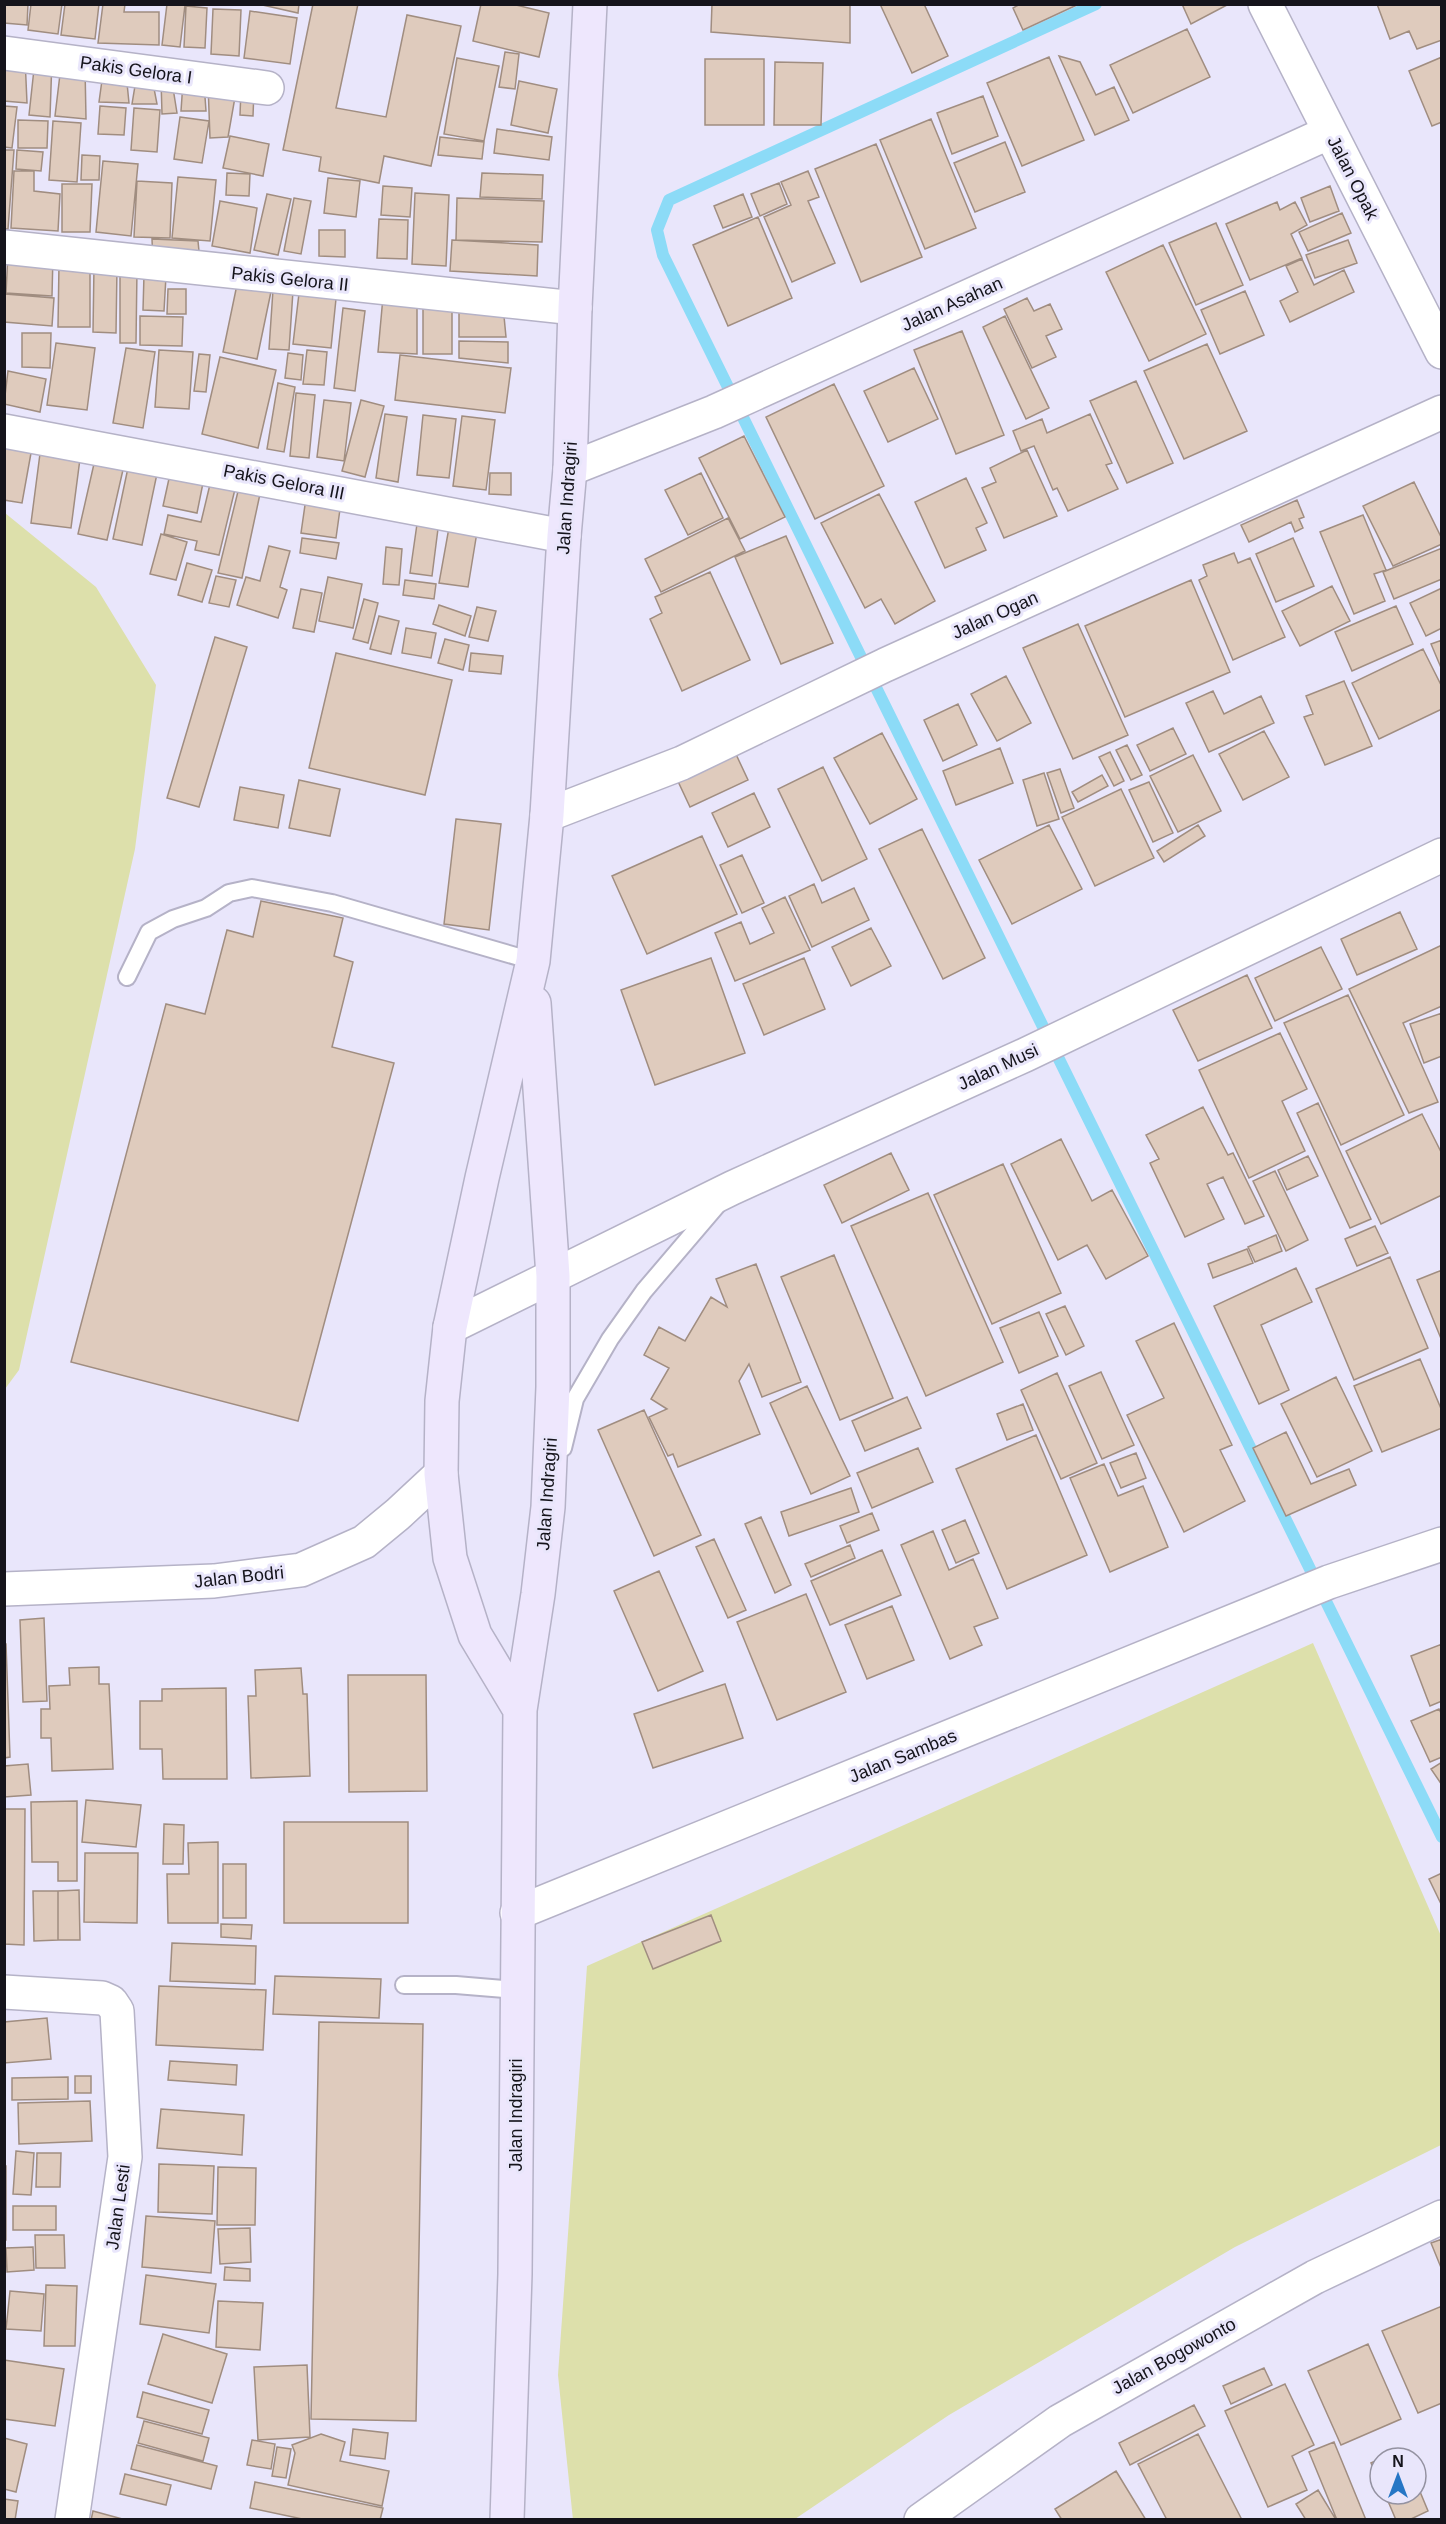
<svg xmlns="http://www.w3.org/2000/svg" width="1446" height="2524" font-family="Helvetica,sans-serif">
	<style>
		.pitch { fill: #dde0ab }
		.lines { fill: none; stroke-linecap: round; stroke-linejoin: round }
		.stream { stroke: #8cdbf7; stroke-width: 12 }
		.building { fill: #dfcbbd; stroke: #a08d80; stroke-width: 1.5 }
		.lane-casing { stroke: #b5b2c7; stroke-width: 20 }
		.street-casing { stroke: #b5b2c7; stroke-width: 36 }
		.secondary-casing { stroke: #b5b2c7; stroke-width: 36 }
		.lane { stroke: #fff; stroke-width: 16 }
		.street { stroke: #fff; stroke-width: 33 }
		.secondary { stroke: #eee7fd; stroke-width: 33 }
		.labels { text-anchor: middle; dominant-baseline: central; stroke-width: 6; stroke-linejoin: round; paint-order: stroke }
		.street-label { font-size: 18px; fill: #15141b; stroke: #e9e6fb }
	</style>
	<rect width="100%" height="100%" fill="#e9e6fb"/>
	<path class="pitch" d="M5,513L96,587L156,685L135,849L19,1370L5,1389Z
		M1313,1643L1441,1936V2145L1235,2247L949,2415L795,2519L573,2520L558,2375L587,1966Z"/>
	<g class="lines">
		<path class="stream" d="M1096,4L669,200L657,230L663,255L1442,1837"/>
	</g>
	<path class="building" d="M4,4H28L27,25L4,23Z
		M31,4H62L58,34L28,30Z
		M65,4H99L95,39L61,35Z
		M103,4H125L124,12H159V45L98,43Z
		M167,4L185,5L180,47L162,45Z
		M258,4H299L298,13Z
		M313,4H358L336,108L386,117L407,15L461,26L431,166L384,156L379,183L319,171L321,157L283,150Z
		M481,4H512L549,13L539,57L473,41Z
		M712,4H850V43L711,32Z
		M880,4H924L948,56L912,73Z
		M1020,4H1079L1023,30L1013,8Z
		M1182,4H1227V5L1191,24Z
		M1377,4H1442V40L1417,49L1409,31L1390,39Z
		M186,6L207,8L205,48L184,47Z
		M213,9L241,10L239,56L211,54Z
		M250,11L297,18L290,64L244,58Z
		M1187,29L1210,77L1133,113L1110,65Z
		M505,52L519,54L515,89L499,87Z
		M4,55L25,58L27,103L4,101Z
		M1059,56L1080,62L1096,95L1114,87L1129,120L1095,135Z
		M1049,57L1084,140L1022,166L987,83Z
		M1442,57V122L1432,126L1409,71Z
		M457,58L499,66L484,141L444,134Z
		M52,59L50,117L29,115L35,60Z
		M705,59H764V125H705Z
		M775,62L823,63L821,125H774Z
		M61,66L85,67L86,119L55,116Z
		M103,73H126L129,103L99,102Z
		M152,78L157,104H132L136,80Z
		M161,80L172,82L177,113L162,114Z
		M519,81L557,89L548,133L511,125Z
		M183,82L204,83L206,111H181Z
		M208,84L237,86L228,137L210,138Z
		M241,90H254L253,116L240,115Z
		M983,96L998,136L952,154L937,113Z
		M4,106L17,107L12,148L4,147Z
		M100,106L126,108L124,135L98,134Z
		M134,108L160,110L157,152L131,150Z
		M180,117L209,121L202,163L174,159Z
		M931,119L976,228L925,249L880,140Z
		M18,120L48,121L47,148H18Z
		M53,121L81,123L77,182L49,180Z
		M497,129L552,137L549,160L494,153Z
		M230,136L269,144L263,176L223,168Z
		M440,137L484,142L482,159L438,155Z
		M1005,142L1025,192L975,212L954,163Z
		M876,144L922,257L861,282L815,169Z
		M4,150H14L8,229H4Z
		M17,150L43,152L41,171L16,169Z
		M82,155L100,156L99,180H81Z
		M103,161L138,164L131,236L96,232Z
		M14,171H34V191L60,194L58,231L11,228Z
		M808,171L819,197L808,201L835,263L792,282L764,217L791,205L781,182Z
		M227,173L250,174L249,196L226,195Z
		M482,173L543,175L542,199L480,197Z
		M178,177L216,180L210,241L172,238Z
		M328,178L360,181L356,217L324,213Z
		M137,181L172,183L170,238L134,237Z
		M779,183L787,204L760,216L751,194Z
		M62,184H92L90,232H62Z
		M383,186L412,188L410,217L381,215Z
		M1330,186L1339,211L1310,222L1301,198Z
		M415,193L449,195L446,266L412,264Z
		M267,194L291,199L278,255L254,250Z
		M743,194L752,217L723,228L714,206Z
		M294,198L311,201L301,254L284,251Z
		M457,198L544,201L542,242L456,240Z
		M220,201L257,208L250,253L212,246Z
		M1277,202L1280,210L1295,202L1307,225L1291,234L1302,258L1250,280L1226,224Z
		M1342,213L1351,233L1308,251L1299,232Z
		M758,217L792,298L728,326L693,245Z
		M379,219L408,220L407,259L377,258Z
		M1216,223L1243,285L1196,305L1169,243Z
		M319,230H345V257L319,256Z
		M152,239L198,241L200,262L153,263Z
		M452,240L538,245L537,276L450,271Z
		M1348,240L1357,263L1315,278L1306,255Z
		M1163,245L1206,334L1149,361L1106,272Z
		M8,253L53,255L52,296L6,293Z
		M1302,259L1314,285L1344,270L1354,292L1290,322L1280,301L1298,292L1286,266Z
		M59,264H90V327H58Z
		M94,266L117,267L116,333L93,332Z
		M120,268L137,269L136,343H120Z
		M144,275L166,276L164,311L143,310Z
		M239,275L273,282L257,359L223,352Z
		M300,285L337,289L331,348L293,344Z
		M168,289H186V314H167Z
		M273,290L293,291L289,350L269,349Z
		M1245,291L1264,335L1220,354L1201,310Z
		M5,294L54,298L52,326L4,322Z
		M423,296H452V354H423Z
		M383,297H417V354L378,352Z
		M1027,298L1034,311L1050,304L1062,329L1046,336L1056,357L1032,368L1004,309Z
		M459,303L503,306L506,337H459Z
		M343,308L365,311L355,391L334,388Z
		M140,316L183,317L182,346L140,345Z
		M1005,316L1049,408L1026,419L983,327Z
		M962,331L1004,435L956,454L914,350Z
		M22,333H51L50,368L22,367Z
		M459,341L508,342V363L459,358Z
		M56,343L95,348L87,410L47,405Z
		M1207,344L1247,431L1184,459L1144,371Z
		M126,348L155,352L143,428L113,423Z
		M159,350L193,352L189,409L155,407Z
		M307,350L327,352L324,385L303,384Z
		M288,353L303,355L301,380L285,378Z
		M199,354L210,355L206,392L194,391Z
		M400,355L511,368L505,413L395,400Z
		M220,357L276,370L258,448L202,434Z
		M914,368L938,419L888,442L864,391Z
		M8,371L46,379L40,412L4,404Z
		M1136,381L1173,463L1127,483L1090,401Z
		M278,383L295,387L284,452L267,449Z
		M834,384L884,486L815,519L766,417Z
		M296,393L315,395L309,458L290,456Z
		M324,400L351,403L344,461L317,457Z
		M361,400L384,406L365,477L342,471Z
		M385,414L407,417L398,482L376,478Z
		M1090,414L1112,463L1106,465L1118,489L1068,511L1057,488L1053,490L1034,446L1021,451L1013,431L1042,419L1047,433Z
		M423,415L456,419L449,478L417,475Z
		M462,416L495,420L486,490L453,486Z
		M4,436L33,442L22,503L4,500Z
		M744,436L785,517L740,539L699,458Z
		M41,446L81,451L71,528L31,523Z
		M1027,450L1057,516L1004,538L982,488L996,482L990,468Z
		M96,455L125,461L107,540L78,534Z
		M129,463L158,469L142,545L113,539Z
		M172,465L205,473L197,513L163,506Z
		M490,473H511V495L489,494Z
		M701,473L723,518L688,535L665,490Z
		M242,475L263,480L242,578L218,573Z
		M212,476L237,481L219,555L195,550L197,541L164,534L168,515L201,522Z
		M966,478L987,523L976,528L986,550L945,568L915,502Z
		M1414,482L1442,539V544L1393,566L1363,506Z
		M879,494L935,601L895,624L881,599L865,608L821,523Z
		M306,498L341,502L336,538L301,533Z
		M1297,500L1304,517L1299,519L1303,528L1295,532L1291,522L1249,542L1241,525Z
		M419,510L440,513L432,576L410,573Z
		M1363,515L1386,570L1374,574L1385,601L1354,614L1320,532Z
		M728,518L745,551L661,592L645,559Z
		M450,522L478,526L468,587L439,583Z
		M161,534L187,542L176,580L150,574Z
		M786,536L833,643L781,664L735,557Z
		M302,538L339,543L336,559L300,553Z
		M1293,538L1314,586L1276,602L1256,554Z
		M269,546L290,551L280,587L287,590L278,618L237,605L246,577L260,581Z
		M386,547L402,549L399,585L383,584Z
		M1442,548V579L1394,599L1383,572Z
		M1234,553L1238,563L1250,558L1285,637L1233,660L1199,580L1207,576L1203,565Z
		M187,563L212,570L202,602L178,595Z
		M710,572L750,660L682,691L650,619L662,613L655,597Z
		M216,576L236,580L229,607L209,603Z
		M328,577L362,584L353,628L319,621Z
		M405,580L436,584L434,599L403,595Z
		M1191,580L1230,672L1125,717L1085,626Z
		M1332,586L1350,621L1300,646L1282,611Z
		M1442,588V628L1426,636L1410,603Z
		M301,589L322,593L314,632L293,628Z
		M364,599L378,603L368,643L353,639Z
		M439,605L471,616L465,636L433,624Z
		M1396,606L1413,644L1352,671L1335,632Z
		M477,607L496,611L488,641L469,637Z
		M379,616L399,621L391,654L370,649Z
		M1078,624L1128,735L1073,759L1023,648Z
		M406,628L436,633L431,658L402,653Z
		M215,637L247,647L199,807L167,798Z
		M445,639L469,645L463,670L438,663Z
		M1442,640V670L1431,644Z
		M1423,649L1442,687V709L1379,739L1352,683Z
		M336,653L452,680L425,795L309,768Z
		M471,653L503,656L501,674L469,671Z
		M1006,676L1031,723L997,741L971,694Z
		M1344,681L1372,746L1325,765L1304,717L1313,714L1306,696Z
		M1213,691L1224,714L1261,696L1274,723L1209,752L1186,703Z
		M958,704L977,745L943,761L924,720Z
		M1173,728L1186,754L1150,771L1137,745Z
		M1264,731L1289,777L1243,800L1219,754Z
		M882,733L917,799L870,824L834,758Z
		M1127,745L1142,775L1131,780L1116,750Z
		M1000,748L1013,783L956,805L943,771Z
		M734,750L748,780L690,807L676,777Z
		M1110,752L1124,781L1114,786L1099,757Z
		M1193,755L1221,811L1178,832L1150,776Z
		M823,767L867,859L822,881L778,789Z
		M1060,769L1074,808L1061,813L1047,773Z
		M1044,773L1059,819L1037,826L1023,780Z
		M1102,775L1108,786L1078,802L1072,792Z
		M299,780L340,789L330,836L289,828Z
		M1149,782L1173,833L1153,842L1129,790Z
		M240,787L284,795L278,828L234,820Z
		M1121,789L1154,858L1095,886L1062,817Z
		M754,793L770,827L728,847L712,813Z
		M456,819L501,824L489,930L444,924Z
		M1049,825L1082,889L1012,924L979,860Z
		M1198,825L1205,836L1164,862L1157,851Z
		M922,829L985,958L943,979L879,849Z
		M702,836L737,914L647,954L612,876Z
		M742,855L764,903L742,913L720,865Z
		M814,884L822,903L854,888L869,920L812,947L789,896Z
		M785,897L810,950L735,981L715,933L741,922L750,944L774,933L762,908Z
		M261,901L343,918L334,956L353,962L332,1047L394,1063L298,1421L71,1362L166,1004L205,1014L227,930L253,937Z
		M1400,912L1417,949L1357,975L1341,939Z
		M871,928L891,966L851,986L832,947Z
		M1442,945V1006L1403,1023L1438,1102L1409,1113L1349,989Z
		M1321,947L1342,989L1275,1021L1255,978Z
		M711,958L745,1053L655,1085L621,990Z
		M804,958L825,1009L764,1035L743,984Z
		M1247,975L1272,1028L1198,1061L1173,1010Z
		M1348,995L1404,1115L1341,1145L1284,1023Z
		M1442,1013V1056L1424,1063L1410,1024Z
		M1280,1033L1307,1089L1282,1101L1305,1151L1249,1178L1199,1070Z
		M1318,1103L1371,1219L1350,1228L1297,1113Z
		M1203,1107L1228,1155L1233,1153L1264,1216L1245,1224L1223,1177L1207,1184L1224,1219L1185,1237L1150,1163L1159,1159L1146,1135Z
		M1422,1114L1442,1154V1195L1381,1224L1346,1151Z
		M1061,1139L1092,1201L1112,1190L1148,1256L1106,1279L1087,1245L1058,1260L1011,1164Z
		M891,1153L909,1190L842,1223L824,1185Z
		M1308,1156L1318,1176L1287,1190L1278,1170Z
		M1003,1164L1061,1293L992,1324L934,1195Z
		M1275,1171L1308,1240L1286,1251L1253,1181Z
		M928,1193L1003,1362L926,1396L851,1226Z
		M1375,1226L1388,1253L1357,1266L1345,1239Z
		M1276,1235L1282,1251L1255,1262L1248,1247Z
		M1247,1249L1253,1263L1213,1278L1208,1264Z
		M834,1255L893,1398L840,1420L781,1277Z
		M1390,1257L1428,1348L1354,1380L1316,1289Z
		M756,1264L801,1382L762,1397L749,1364L739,1381L760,1434L678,1467L673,1454L668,1456L649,1417L667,1409L651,1399L669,1368L644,1355L659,1327L685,1341L711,1297L727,1307L716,1279Z
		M1296,1268L1312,1302L1261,1325L1289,1390L1259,1404L1214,1306Z
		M1442,1270V1341L1417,1280Z
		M1065,1306L1084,1346L1066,1355L1046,1314Z
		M1039,1312L1058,1356L1019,1373L1000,1328Z
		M1174,1323L1232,1445L1220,1450L1245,1501L1184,1532L1127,1415L1164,1398L1136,1341Z
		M1420,1359L1442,1411V1428L1382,1452L1354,1386Z
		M1101,1372L1134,1445L1102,1459L1069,1386Z
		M1057,1373L1097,1463L1061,1479L1021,1390Z
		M1336,1377L1372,1451L1317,1477L1281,1404Z
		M807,1386L850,1476L811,1494L770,1403Z
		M907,1397L921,1428L865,1451L852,1421Z
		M1023,1404L1033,1430L1007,1440L997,1414Z
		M644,1410L701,1535L654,1556L598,1430Z
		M1286,1432L1311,1484L1349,1469L1356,1485L1286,1516L1253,1448Z
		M1036,1435L1087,1555L1007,1589L956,1469Z
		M918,1448L933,1482L872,1508L857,1473Z
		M1136,1453L1146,1478L1121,1488L1110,1463Z
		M1104,1464L1118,1496L1143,1486L1168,1547L1110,1572L1070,1478Z
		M851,1488L859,1512L789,1536L781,1512Z
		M872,1513L879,1530L847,1543L840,1526Z
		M761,1517L791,1585L775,1593L745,1524Z
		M965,1520L979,1553L956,1563L942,1530Z
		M933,1531L949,1570L973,1559L998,1618L974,1627L982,1645L950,1659L901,1545Z
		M714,1539L746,1610L728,1618L696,1547Z
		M850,1545L855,1558L811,1577L805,1564Z
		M882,1550L901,1595L830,1625L811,1581Z
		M659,1571L703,1671L658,1691L614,1591Z
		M806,1594L846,1692L777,1720L737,1622Z
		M892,1606L914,1660L867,1679L845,1625Z
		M44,1618L47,1701L23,1702L20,1620Z
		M4,1644H6L10,1757L4,1758Z
		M1442,1644V1701L1430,1706L1411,1656Z
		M99,1667V1684H109L113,1769L52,1771L51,1738H41V1709H50L49,1686L70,1685L69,1668Z
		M301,1668L303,1694H307L310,1776L251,1778L248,1696H256L255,1670Z
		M348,1675H426L427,1791L349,1792Z
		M725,1684L743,1738L653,1768L634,1714Z
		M226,1688L227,1779H163L162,1749H140V1701H162V1689Z
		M1439,1709L1442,1715V1757L1430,1762L1411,1721Z
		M1442,1762V1785L1431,1769Z
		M28,1764L31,1795L4,1797V1766Z
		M86,1800L141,1805L136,1847L82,1842Z
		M77,1801V1881H58V1862H32L31,1802Z
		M4,1809H25L24,1945L4,1944Z
		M284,1822H408V1923H284Z
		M164,1824L184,1825L183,1864H163Z
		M218,1842V1923H168L167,1874H189L188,1843Z
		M85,1853H138L137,1923L84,1922Z
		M223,1864H246V1918H223Z
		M1442,1873V1906L1429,1879Z
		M79,1890L80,1940H58V1891Z
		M33,1891H58V1940L34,1941Z
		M711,1915L721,1941L653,1969L642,1942Z
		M221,1924L252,1925L251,1939L221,1937Z
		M172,1943L256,1946L255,1984L170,1981Z
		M275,1976L381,1979L379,2018L273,2014Z
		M159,1986L266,1990L263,2050L156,2045Z
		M47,2018L51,2059L4,2063V2022Z
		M319,2022L423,2024L416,2421L311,2419Z
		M170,2061L237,2065L236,2085L168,2080Z
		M75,2076H91V2093H75Z
		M68,2077V2099L12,2100V2078Z
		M90,2101L92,2141L19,2144L18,2103Z
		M161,2109L244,2115L242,2155L157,2148Z
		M16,2151L34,2153L31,2195L13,2194Z
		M37,2153H61L60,2187H36Z
		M159,2164L214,2166L212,2214L158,2212Z
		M4,2166H6V2240H4Z
		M218,2167L256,2168L255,2225H217Z
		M13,2206H56V2230H13Z
		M146,2216L215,2221L211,2273L142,2267Z
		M250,2228L251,2262L220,2264L218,2229Z
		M35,2235H64L65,2268H36Z
		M1442,2239V2270L1431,2243Z
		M33,2247L34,2270L7,2272L6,2248Z
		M225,2267L250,2269V2281L224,2280Z
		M146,2275L216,2284L209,2333L140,2324Z
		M46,2285L77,2286L75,2346H44Z
		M10,2291L44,2294L41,2331L6,2329Z
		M218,2301L263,2303L260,2350L216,2347Z
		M1442,2306V2403L1418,2413L1382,2331Z
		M163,2334L227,2354L212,2403L148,2384Z
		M1368,2344L1401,2419L1341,2445L1308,2371Z
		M4,2360L64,2369L55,2426L4,2419Z
		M307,2365L310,2437L258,2440L254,2367Z
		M1264,2368L1272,2385L1231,2404L1223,2386Z
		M1285,2384L1314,2445L1292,2456L1307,2490L1268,2507L1225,2411Z
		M143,2392L209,2410L202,2434L137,2417Z
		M1194,2405L1205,2426L1130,2465L1119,2443Z
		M144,2421L209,2438L203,2461L138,2443Z
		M353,2429L388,2433L385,2459L350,2455Z
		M321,2434L345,2442L340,2461L389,2471L382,2506L288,2485L295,2453L292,2445Z
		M1198,2434L1242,2520H1167L1138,2464Z
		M4,2438L27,2444L16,2492L4,2489Z
		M252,2440L275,2444L271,2469L247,2465Z
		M1334,2442L1366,2520H1337L1309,2452Z
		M137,2445L217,2466L211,2489L131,2469Z
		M277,2447L291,2449L286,2478L272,2476Z
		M1402,2449L1406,2458H1382Z
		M1380,2459V2483L1371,2463Z
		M1116,2471L1146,2520H1062L1055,2509Z
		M125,2474L171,2485L166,2505L120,2494Z
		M255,2482L383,2508L380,2520H307L250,2508Z
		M1416,2482L1428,2511L1409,2520H1396L1385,2494H1416Z
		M1318,2490L1335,2518L1332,2520H1306L1296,2504Z
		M4,2499L18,2501L15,2520H4Z
		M93,2511L126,2520H91Z"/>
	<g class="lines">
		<defs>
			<path id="lane" d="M127,977L149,932L173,919L206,908L229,893L252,888L332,903L533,961
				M563,1448L575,1399L610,1339L644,1291L719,1203
				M404,1985H456L516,1990"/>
			<path id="street" d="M1265,4L1442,352
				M4,53L267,88
				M4,247L575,308
				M4,431L564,536
				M570,469L714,412L1330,132
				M547,815L682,763L885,665L1442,412
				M450,1327L732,1188L1025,1055L1442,855
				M4,1589L214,1581L301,1570L364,1542L398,1514L441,1474
				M517,1913L1329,1582L1442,1544
				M4,1992L102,1998L111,2002L117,2011L125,2157L72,2520
				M921,2520L1060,2421L1315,2277L1442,2217"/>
			<path id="secondary" d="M520,1710L475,1635L450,1558L441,1474L442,1401L450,1327L482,1178L533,961L547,815L564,536L570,469L575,308L590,4
				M507,2520L515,2274L520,1710L538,1594L548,1507L553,1387V1276L534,1003"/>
		</defs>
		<use href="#lane" class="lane-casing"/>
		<use href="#street" class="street-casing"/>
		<use href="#secondary" class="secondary-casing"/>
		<use href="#lane" class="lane"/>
		<use href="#street" class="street"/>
		<use href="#secondary" class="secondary"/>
	</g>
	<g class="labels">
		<g class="street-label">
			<text transform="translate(136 70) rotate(8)">Pakis Gelora I</text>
			<text transform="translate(1353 178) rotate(63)">Jalan Opak</text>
			<text transform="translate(290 279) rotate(6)">Pakis Gelora II</text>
			<text transform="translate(952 304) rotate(-24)">Jalan Asahan</text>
			<text transform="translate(284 482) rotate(11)">Pakis Gelora III</text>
			<text transform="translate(567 498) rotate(-86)">Jalan Indragiri</text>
			<text transform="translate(995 615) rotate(-24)">Jalan Ogan</text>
			<text transform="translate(998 1067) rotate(-25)">Jalan Musi</text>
			<text transform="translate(547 1494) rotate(-86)">Jalan Indragiri</text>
			<text transform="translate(239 1577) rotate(-6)">Jalan Bodri</text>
			<text transform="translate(903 1756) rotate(-22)">Jalan Sambas</text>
			<text transform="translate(516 2115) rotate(-90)">Jalan Indragiri</text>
			<text transform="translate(118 2207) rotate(-82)">Jalan Lesti</text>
			<text transform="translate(1174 2356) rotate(-29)">Jalan Bogowonto</text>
		</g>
	</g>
	<rect width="1446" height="2524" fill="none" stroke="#15141b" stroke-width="12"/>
	<g transform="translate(1398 2476)"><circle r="28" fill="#e9e6fb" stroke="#9492a1" stroke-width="1.5"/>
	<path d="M0-4.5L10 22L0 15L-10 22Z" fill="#2676c5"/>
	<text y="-9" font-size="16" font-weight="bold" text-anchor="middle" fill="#15141b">N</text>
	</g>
</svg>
